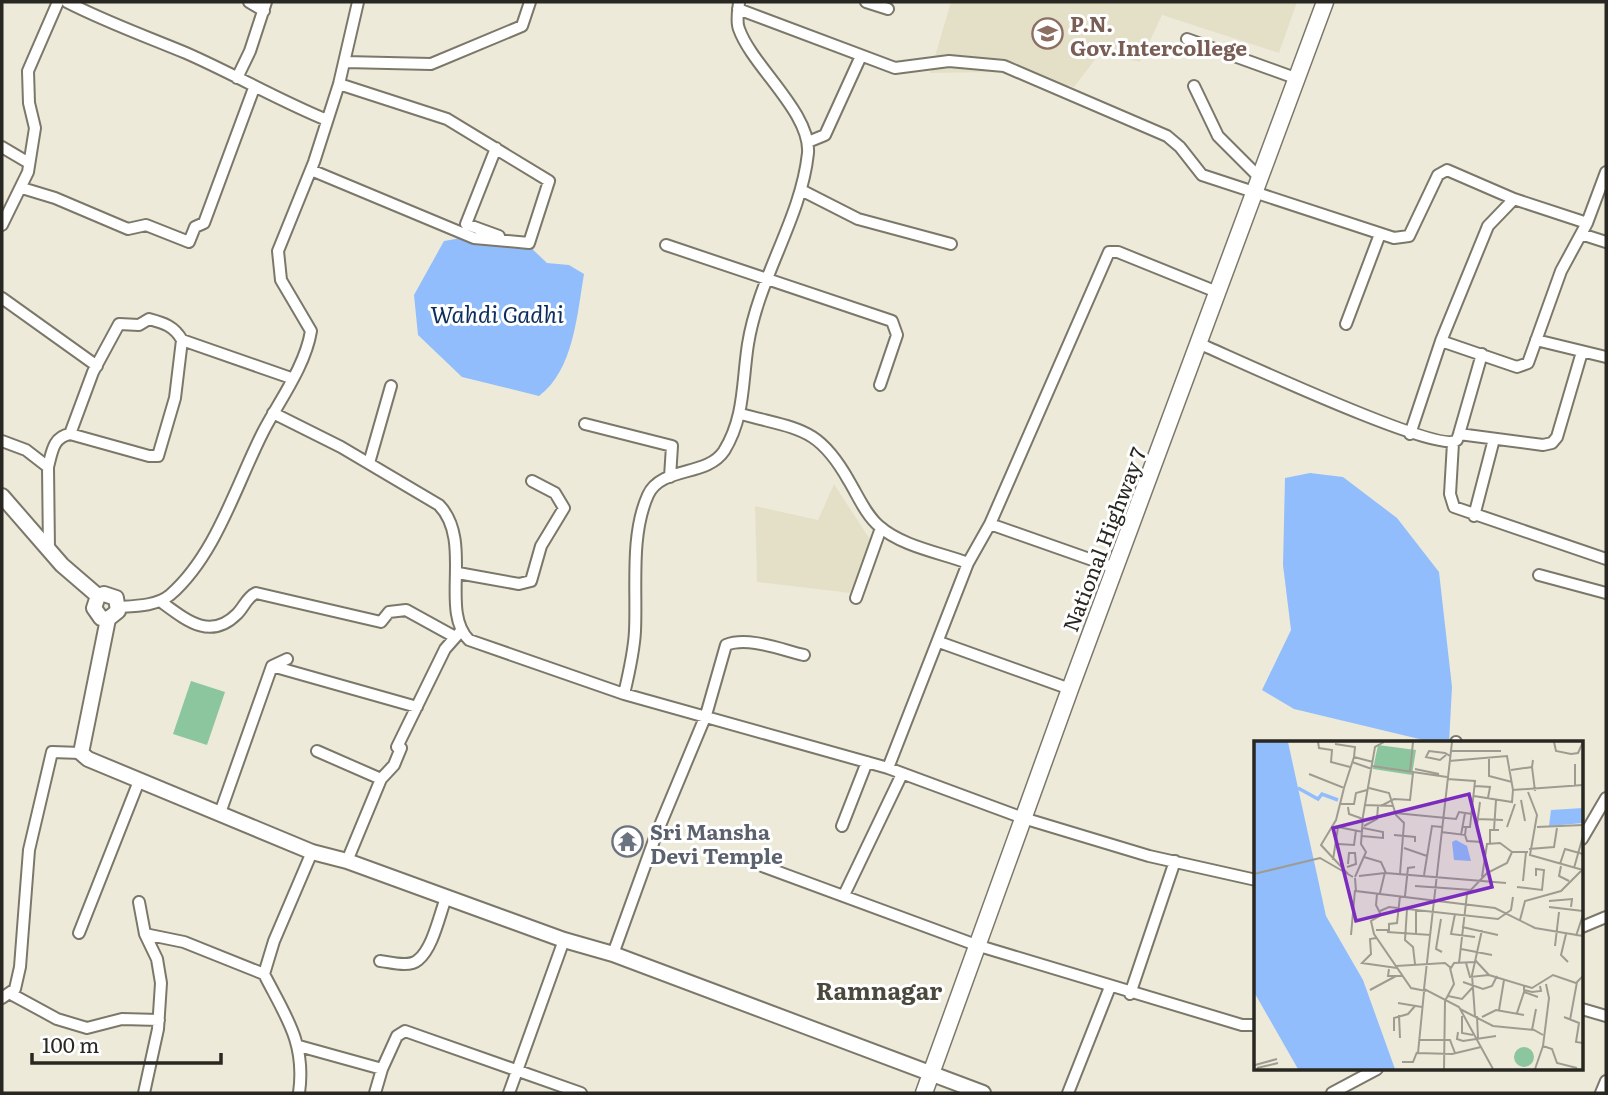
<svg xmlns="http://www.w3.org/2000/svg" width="1608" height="1095" font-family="Literata,serif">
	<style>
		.built { fill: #e4e0c8 }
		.green { fill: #8cc69e }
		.water { fill: #91bdfc }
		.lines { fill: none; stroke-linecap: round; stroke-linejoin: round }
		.minor-casing { stroke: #7b786a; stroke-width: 14 }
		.secondary-casing { stroke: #7b786a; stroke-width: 18 }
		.primary-casing { stroke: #7b786a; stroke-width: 19 }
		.minor { stroke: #fff; stroke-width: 10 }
		.secondary { stroke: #fff; stroke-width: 14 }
		.primary { stroke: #fff; stroke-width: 16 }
		.labels { text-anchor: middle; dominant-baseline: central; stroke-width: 6; stroke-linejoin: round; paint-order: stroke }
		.education-label { font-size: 21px; font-weight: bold; fill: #785e54; stroke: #fff; text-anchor: start }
		.street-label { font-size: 21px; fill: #282721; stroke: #fff }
		.worship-label { font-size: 21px; font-weight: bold; fill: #5b616d; stroke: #fff; text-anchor: start }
		.water-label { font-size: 23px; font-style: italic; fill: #0b2e5f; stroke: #fff }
		.quarter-label { font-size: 24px; font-weight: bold; fill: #4b493b; stroke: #fff }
		.inset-river { fill: none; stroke: #91bdfc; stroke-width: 3.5 }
		.inset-road { fill: none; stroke: #9e9c90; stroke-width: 2 }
		.view { fill: #7b2cbf; fill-opacity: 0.15; stroke: #7b2cbf; stroke-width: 3.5 }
		.inset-edge { fill: none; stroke: #282721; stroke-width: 3.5 }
	</style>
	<rect width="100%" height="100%" fill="#edeada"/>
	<path class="built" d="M951,2H1297L1279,53L1162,15L1140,62L1101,52L1074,87L1006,72L930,73Z
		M834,484L873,544L850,593L757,582L755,506L818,520Z"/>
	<path class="green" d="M191,681L225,692L207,745L173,734Z"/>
	<path class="water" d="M485,234L527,244L547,263L569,265L584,274C577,314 574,370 539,396L462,377L418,335L414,295L444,241Z
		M1310,473L1343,477L1397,518L1439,572L1452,687L1449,743H1436L1294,709L1262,690L1291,630L1283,565L1285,478Z"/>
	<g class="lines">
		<defs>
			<path id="minor" d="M67,2C106,22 145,36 186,53C234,74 278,100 327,120
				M249,2L264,11
				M866,2L888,9
				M738,9L895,68L949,61L1004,66L1167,136L1180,147L1202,175L1394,238L1409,236L1438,175L1447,170L1514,199L1587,223
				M1187,39L1298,79
				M345,62L431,64L522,26L530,2
				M237,78L250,51L266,2
				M1194,86L1218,136L1261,179
				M808,142L825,135L861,56
				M2,147L29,163
				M496,148L466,224L499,236
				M311,170L474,238L529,243L549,181L447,119L339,84
				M22,188L55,198L128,229L146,225L189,242L195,227L204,223L254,88
				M801,190L858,219L951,244
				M2,225L28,172L35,128L29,103L28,71L58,2
				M1581,234L1606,242
				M666,245L892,321L897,335L880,385
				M2,298L97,366
				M1346,324L1380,234
				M182,340L291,378
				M1536,340L1606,357
				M1441,341L1517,367L1528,363L1561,271L1587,223L1606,172
				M1198,343C1231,357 1437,454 1457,440L1459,434L1482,354
				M273,413L341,447L439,505C474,541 439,611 469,640L624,694L888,768L1023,818L1149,856L1256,880
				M741,414C799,430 818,426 849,481C858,496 866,515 879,526C901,546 941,553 968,563
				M585,424L672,446L670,477
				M1410,434L1441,341L1488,226L1514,199
				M1459,434L1543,445L1552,443L1557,437L1582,352
				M2,441L26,450L48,467L49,550
				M1453,443L1450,494L1454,507L1606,559
				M369,463L391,386
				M48,467C52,452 53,437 70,434L149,456H158L175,398L182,340C174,326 164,323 149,319L139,325L119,324L93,372L70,434
				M1474,516L1494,439
				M990,524L1115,568
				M458,573L519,584L531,581L541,546L564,508L555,493L532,481
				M1539,575L1606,593
				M856,598L881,528
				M160,601C186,620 210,641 237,614C244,607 247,597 256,593L381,622L389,612L406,610L455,637
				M118,607C135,606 157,606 170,595C216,555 236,485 263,432C279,401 305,367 311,331L281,280L278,251L314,162L339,84L358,2
				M939,642L1070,689
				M272,666L417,707
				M624,694C629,673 634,652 635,631C637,588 630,535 648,495C661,466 707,477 724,451C745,417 742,382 748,344C759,276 801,219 808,153C811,113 752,66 739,29C736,22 738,11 739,3
				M1456,743V742
				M317,751L381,779
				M888,768L968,563L990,524L1109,252H1118L1217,292
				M220,813L272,666L287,659
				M842,826L867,762
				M1582,839L1606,798
				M347,861L381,779L394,765L401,748L397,747L445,649L460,632
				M762,866L976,945L1242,1025H1256
				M844,895L902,774
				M139,902L145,934L157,959L161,983L158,1029L144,1093
				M1582,927L1606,917
				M79,933L139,781
				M145,934L184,942L264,974
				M613,954L656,835L706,715L726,645C748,636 782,650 804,655
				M380,961C390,962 409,968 418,960C433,948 439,916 446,898
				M11,994L57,1019L87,1028L122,1019L159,1020
				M1130,994L1175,861
				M2,998L15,989L20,967L29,850L52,752L81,753
				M1582,1009L1606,1016
				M299,1046L382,1069L397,1036L405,1031L581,1093
				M299,1093C306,1043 286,1017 264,974L274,941L312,852
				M375,1093L382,1069
				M509,1093L564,940
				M1068,1093L1110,987
				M1332,1093L1377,1069
				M1601,1093L1606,1081"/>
			<path id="secondary" d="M2,496L62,565L98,596
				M108,619L101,618L94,608L98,596L104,594L116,598L118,611L108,619L81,753L88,759L312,852L347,861L564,940L613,954L983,1093"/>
			<path id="primary" d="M924,1093L1070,689L1325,2"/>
		</defs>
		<use href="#minor" class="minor-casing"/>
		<use href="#secondary" class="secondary-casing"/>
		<use href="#primary" class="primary-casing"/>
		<use href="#minor" class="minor"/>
		<use href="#secondary" class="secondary"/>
		<use href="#primary" class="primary"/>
	</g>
	<defs>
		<symbol id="university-ring" viewBox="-11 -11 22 22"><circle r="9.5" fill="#fff" stroke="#8d6e63" stroke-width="1.5"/><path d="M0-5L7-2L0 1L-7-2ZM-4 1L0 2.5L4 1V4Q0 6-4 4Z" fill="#8d6e63"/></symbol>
		<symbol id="temple-ring" viewBox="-11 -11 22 22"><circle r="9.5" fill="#fff" stroke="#6b7280" stroke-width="1.5"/><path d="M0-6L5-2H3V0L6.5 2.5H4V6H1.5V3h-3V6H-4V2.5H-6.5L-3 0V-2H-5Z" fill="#6b7280"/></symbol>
	</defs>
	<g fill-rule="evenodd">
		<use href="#university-ring" x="1030" y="16" width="35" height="35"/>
		<use href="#temple-ring" x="610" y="824" width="35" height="35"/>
	</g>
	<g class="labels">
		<g class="education-label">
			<text x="1070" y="22">P.N.<tspan x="1070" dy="24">Gov.Intercollege</tspan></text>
		</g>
		<g class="street-label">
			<text transform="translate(1103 539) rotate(-69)">National Highway 7</text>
		</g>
		<g class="worship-label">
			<text x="650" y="830">Sri Mansha<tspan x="650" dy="24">Devi Temple</tspan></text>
		</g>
		<g class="water-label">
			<text x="497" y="313">Wahdi Gadhi</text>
		</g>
		<g class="quarter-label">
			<text x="879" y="989">Ramnagar</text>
		</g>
	</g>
	<g transform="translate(1254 741)">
		<rect width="329" height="329" fill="#edeada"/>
		<path d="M124,4L162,9L158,34L119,28ZM260 316a10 10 0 1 1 20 0a10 10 0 1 1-20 0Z" fill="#8cc69e"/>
		<path d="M0,1H34L72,175L109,239L141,328H44L0,251ZM329,67V82L295,85L297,69ZM202,99L213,105L217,120L200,119L198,101Z" fill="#91bdfc"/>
		<path class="inset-river" d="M44,47L64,58L68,53L84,59M6,135L15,140L58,122"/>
		<path class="inset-road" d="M64,1L65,7L78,9L77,21L96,26M198,1L170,248L205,266L239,328M300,1L302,10L317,13L324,12L329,1M81,3L101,6L100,16L119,21M196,10H247M192,14L186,19L172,16L175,10L191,12L196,15M235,18V35L258,41M195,20L253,15L259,49L329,44M98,21L118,28M321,23V45M118,25L193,36M278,26L281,50M161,28L185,33M257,29L278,26L279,19M156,31L159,1M55,33L90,47L100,16M193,38L221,40L216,86H208M221,45L236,46L234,57M90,47L82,79L67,104L94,133M115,47L135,52L142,74L150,82L146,133M274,51L283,74L276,114L329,129M220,55L258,61L259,49M267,59L271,80M87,63H100L102,52L113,49M111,64L139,65M127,65L140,58L156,59L159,32M94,66L95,73L109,78M141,72L202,78L205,71L218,73M224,78L249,79M223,84L226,61M110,85L123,78L124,65M84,86L109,91M253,86L261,63M283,86L329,84M240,89L242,59M187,91L211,94L212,86M140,94L161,96V101M207,94L211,72M211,94L213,100L228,101M108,95L129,97V91L109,87M236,102V89H245M84,103L100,104L102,89M150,107L173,115M275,108L300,106L303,87M110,116L127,121L132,132L252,142M79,119L84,86M306,123L311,108L329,113M307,125L305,135L315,140M93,126L102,123L101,112H95L94,123M320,127L329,95M0,133L66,117L99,136M170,134L178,85L188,86M105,135L131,132M101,136L112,111L107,103L109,75L121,6L130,1M228,136L233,103L246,102L258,111M101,137L102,150L241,167L281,187L329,195M269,140L272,111M161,145L218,149M263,146L288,149L290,129L282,128V135M126,152L131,131M123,153L122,164L127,174L117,180L120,193L157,247L172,250M151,155L154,127L161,126M295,160L318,158L317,166M295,166L329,170M153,168L151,199L159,206L161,223M162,169V193M126,170L135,166L244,178L257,169L259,156M201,173L197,193L221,196M187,178L182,208L188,211M266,179L271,160L307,150L328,129M208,186L244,194M122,189H135V183L143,182L146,155M133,191L177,194M312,193L307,214L314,221M97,194L101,149M322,195L329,174M122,197L116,198L117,213L108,222L143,227M301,205L305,171M207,208L238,214M221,219L235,234L278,247L299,234L322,242M205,222L213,153L233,132L253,122L258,111H274M212,222L216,236L235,234M142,225L191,222L197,227L200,222L221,221M135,228L134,235H148M209,241L229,248L238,245L243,235M292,243L295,257L289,305L298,308L303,322L323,327M270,244V249L278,251L287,250L286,245M116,249L142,235M170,251L164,312L198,313L227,306M194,255L208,258L219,246M144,262L168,266M206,268L239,285L280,289L289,294M245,269L250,239M263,272L270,251L284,256M145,274L146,297M208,275V292L219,294M221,275L218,234L228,189M223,275L224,297M228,276L242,269L270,274M310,276L325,282L322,301L329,302M316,279L323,241L329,235M278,289L282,268M140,290V277L154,273L161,265M204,291L203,298L209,300L242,295M165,299H196L201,312M148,321H159L163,311M1,324L23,318M3,327L24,322M190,328L191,260L200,243L196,227M281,328L289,305"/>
		<path class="view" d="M215,53L238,146L102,180L79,87Z"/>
		<rect width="329" height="329" class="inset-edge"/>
	</g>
	<rect width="1608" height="1095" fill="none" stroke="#282721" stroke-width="7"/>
	<path d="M32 1053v10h189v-10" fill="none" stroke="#282721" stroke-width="3.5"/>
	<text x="42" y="1053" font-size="21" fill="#282721" stroke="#ffffff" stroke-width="5" paint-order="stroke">100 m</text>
</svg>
